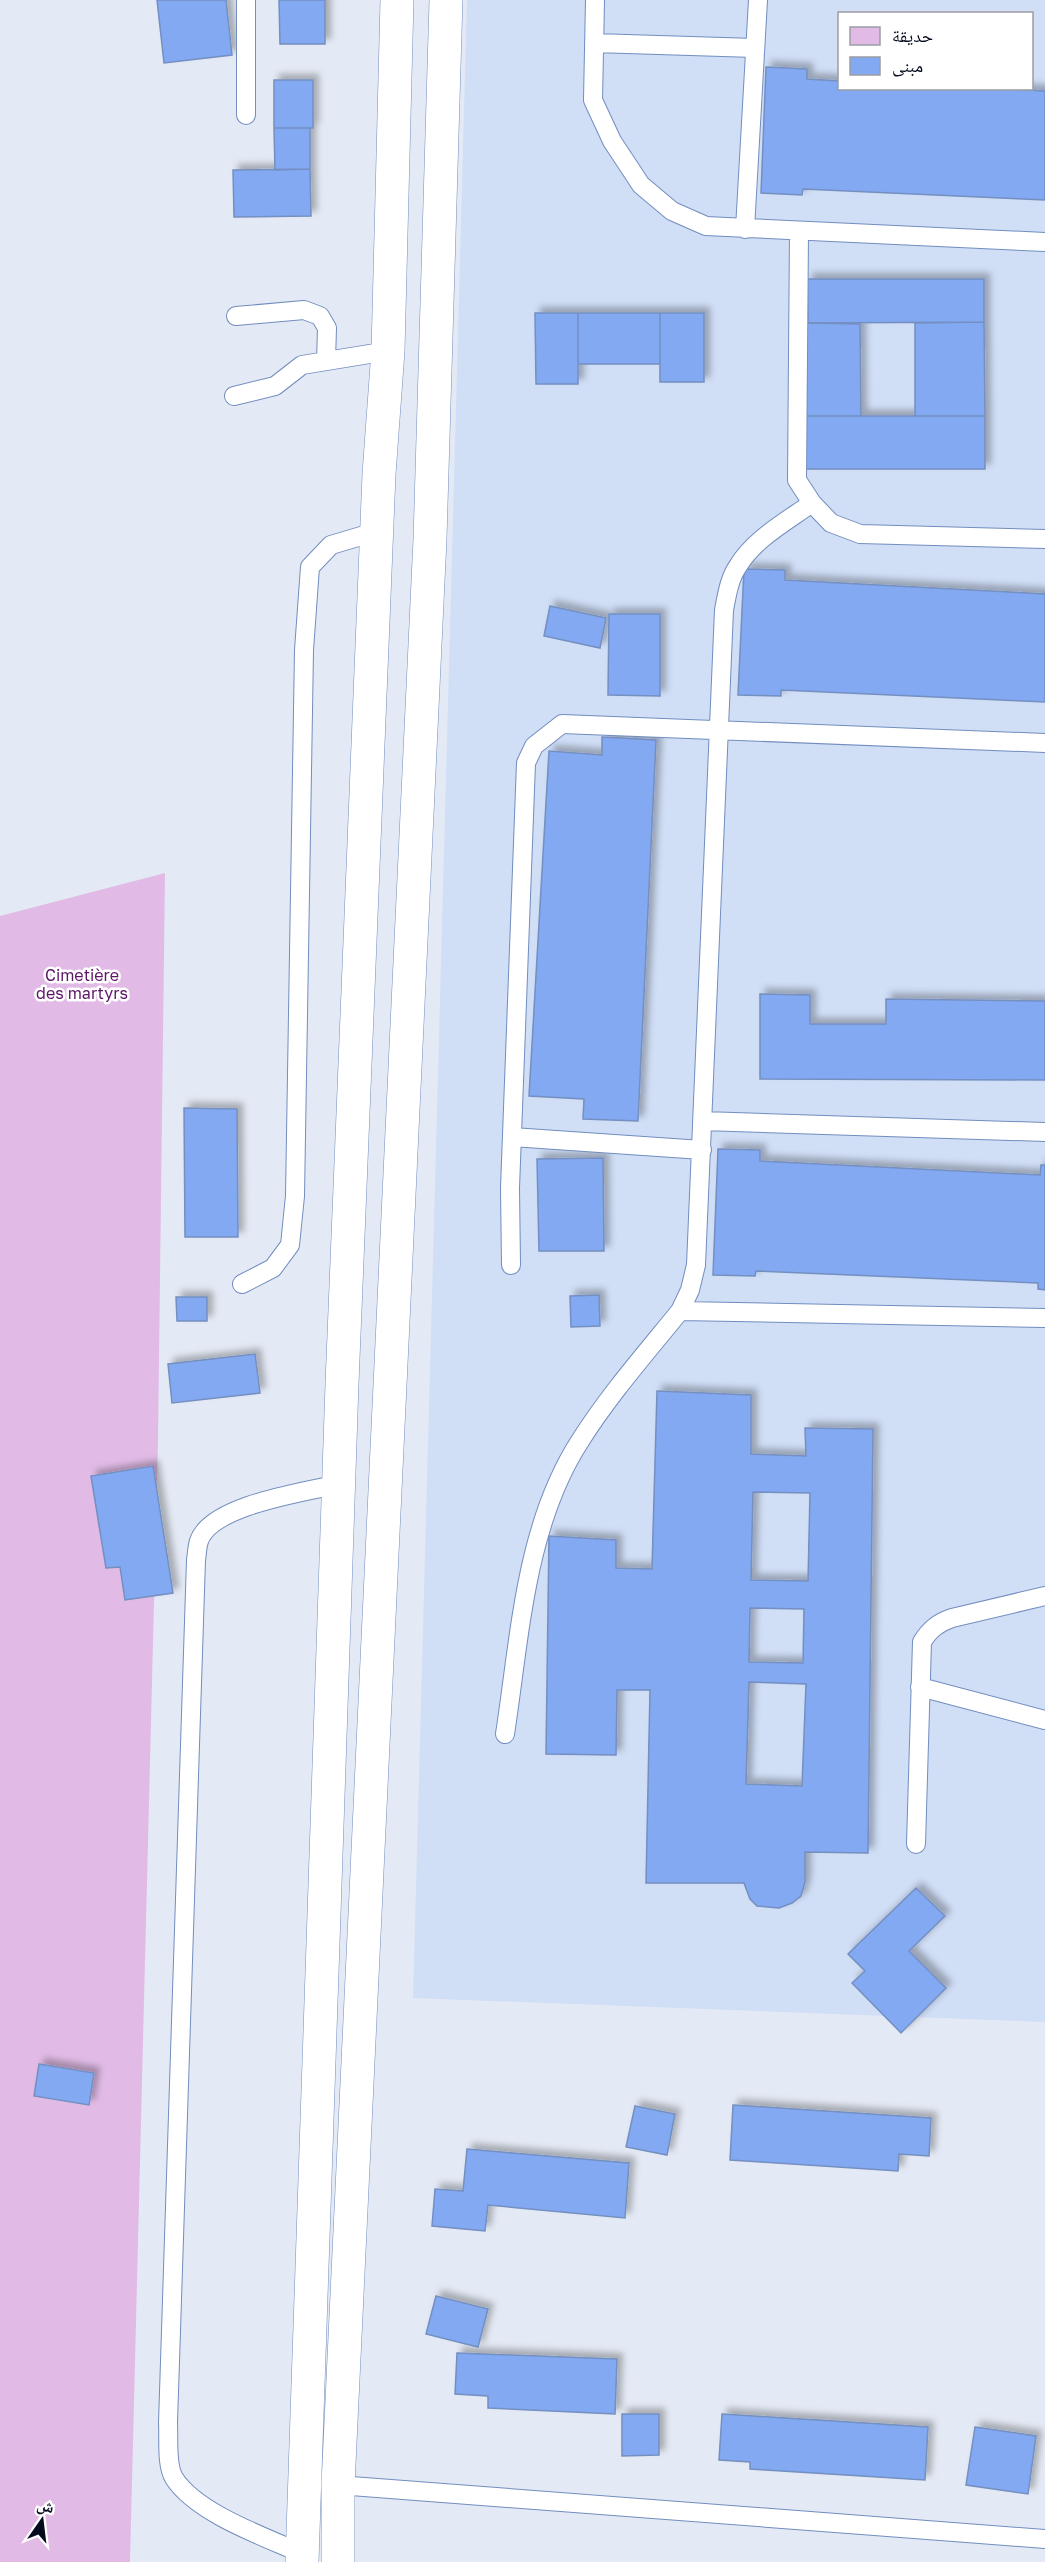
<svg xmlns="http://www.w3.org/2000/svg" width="1045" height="2562" font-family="'Golos Text','Noto Naskh Arabic',sans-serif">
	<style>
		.built { fill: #d0def6; fill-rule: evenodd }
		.green { fill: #e1bbe6 }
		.building { fill: #82a9f1; stroke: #748fc1; stroke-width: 1.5; fill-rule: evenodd; filter: url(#shadow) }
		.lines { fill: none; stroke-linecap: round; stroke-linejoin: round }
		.lane-casing { stroke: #728dbf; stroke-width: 20 }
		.highway-casing { stroke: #728dbf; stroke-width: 34 }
		.lane { stroke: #fff; stroke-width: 18 }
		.highway { stroke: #fff; stroke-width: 33 }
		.labels { text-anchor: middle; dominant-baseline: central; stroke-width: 5; stroke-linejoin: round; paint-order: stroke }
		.park-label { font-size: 16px; fill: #5d1667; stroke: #fff }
	</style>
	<defs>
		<filter id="shadow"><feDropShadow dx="5.5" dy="-5.5" stdDeviation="3" flood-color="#0004"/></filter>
	</defs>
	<rect width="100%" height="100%" fill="#e4eaf5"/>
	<path class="built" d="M467,0H1045V2022L413,1998ZM840,14H1032V88H840Z"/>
	<path class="green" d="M165,873L158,1442L130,2562H0V916Z"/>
	<path class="building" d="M157,0H226L232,55L164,63Z
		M279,0H325V44H280Z
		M766,67L807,69V79L840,81V88H990L1045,91V200L803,189L802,195L761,193Z
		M274,80H313V128H274Z
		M274,128H310V169L275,170Z
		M310,169L311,216L234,217L233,170Z
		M807,279H984V322L808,323Z
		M535,313H578V384H536Z
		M578,313H660V364H578Z
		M660,313H704V382H660Z
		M984,322L985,416H915V323Z
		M806,323L860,324L861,416H806Z
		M806,416H985V469H806Z
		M744,569L785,570V580L1045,594V702L781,690V696L738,695Z
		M550,606L606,618L600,648L544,636Z
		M609,614H660V696L608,695Z
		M602,737L656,740L638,1121L583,1119L584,1099L529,1096L549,751L602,755Z
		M760,994L810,995V1024H886V999L1045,1001V1080L760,1079Z
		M184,1108L237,1109L238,1237H185Z
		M718,1149L760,1150V1161L1040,1175L1041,1165H1045V1290L1038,1289V1283L756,1271L755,1276L713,1275Z
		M603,1158L604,1251H539L537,1159Z
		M599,1295L600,1326L571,1327L570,1296Z
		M176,1297H207V1321H177Z
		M255,1354L260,1393L172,1403L168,1364Z
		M657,1391L751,1395V1454L806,1456L805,1428L873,1429L868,1853L805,1852V1882L801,1896L792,1903L779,1908L757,1906L750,1899L744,1883H646L650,1690H617L616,1755L546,1754L549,1536L616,1540V1568L652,1569ZM753,1492L810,1493L808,1581L751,1580ZM750,1608L804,1609L803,1663L749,1662ZM749,1682L806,1684L802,1786L746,1784Z
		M153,1466L173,1593L125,1600L120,1567L106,1568L91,1476Z
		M916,1888L945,1916L909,1951L946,1988L901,2033L852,1983L865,1971L848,1954Z
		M39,2064L94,2073L89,2105L34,2096Z
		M733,2105L931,2118L929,2156L899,2154L898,2171L730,2160Z
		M635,2106L675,2114L667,2155L626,2147Z
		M467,2149L629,2163L625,2218L488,2205L485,2231L432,2226L435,2189L463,2191Z
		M436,2296L488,2309L478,2347L426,2334Z
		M457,2353L617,2359L615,2414L488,2408V2396L455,2394Z
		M622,2414H659V2455L622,2456Z
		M722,2414L928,2427L925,2480L750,2469V2462L719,2460Z
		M975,2427L1036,2436L1028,2494L966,2485Z"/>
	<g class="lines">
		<defs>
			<path id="lane" d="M246,0V115
				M595,0L593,100L612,141L641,185L672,211L706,226L1045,242
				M594,43L755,48
				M745,229L758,0
				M799,231L797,480L812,503L831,523L860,534L1045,539
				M236,316L304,310L320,316L327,328L326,361
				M234,396L275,386L302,365L388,351
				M703,1121L1045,1132
				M512,1137L702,1150
				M511,1265L510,1188L526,763L534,746L562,724L1045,743
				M242,1284L273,1268L290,1245L295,1196L304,650L310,567L331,545L378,531
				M680,1311L1045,1318
				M920,1687L1045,1720
				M505,1734C520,1637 525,1526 580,1441C609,1395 646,1353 680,1311L690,1290L696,1265L724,610C727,595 729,579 738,566C754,539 787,521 812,503
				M916,1844L922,1642C930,1629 938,1623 952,1618L1045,1596
				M338,2485L1045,2539
				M303,2554C265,2537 196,2513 174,2478C166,2465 169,2438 168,2423L196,1560C197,1554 197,1547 199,1541C211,1505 305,1492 339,1484"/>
			<path id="highway" d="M302,2562L342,1384L379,474L388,351L397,0
				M338,2562V2485L430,539L446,0"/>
		</defs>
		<use href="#lane" class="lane-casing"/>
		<use href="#highway" class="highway-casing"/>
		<use href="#lane" class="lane"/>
		<use href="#highway" class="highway"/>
	</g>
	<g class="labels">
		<g class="park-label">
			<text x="82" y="975">Cimetière<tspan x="82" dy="18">des martyrs</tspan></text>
		</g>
	</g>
	<rect x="838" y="12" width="195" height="78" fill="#ffffff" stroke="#9b9da5" stroke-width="1.5"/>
	<rect x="850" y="27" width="30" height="18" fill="#e1bbe6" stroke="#9b9da5" stroke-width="1.5"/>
	<text x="892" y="42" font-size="18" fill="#040b1d">حديقة</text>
	<rect x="850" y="57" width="30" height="18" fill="#82a9f1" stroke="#9b9da5" stroke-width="1.5"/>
	<text x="892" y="72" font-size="18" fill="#040b1d">مبنى</text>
	<g transform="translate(42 2520) rotate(14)" stroke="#ffffff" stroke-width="4.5" paint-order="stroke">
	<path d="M0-4.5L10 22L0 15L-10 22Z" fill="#040b1d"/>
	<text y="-9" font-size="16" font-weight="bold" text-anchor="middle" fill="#040b1d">ش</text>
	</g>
</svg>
